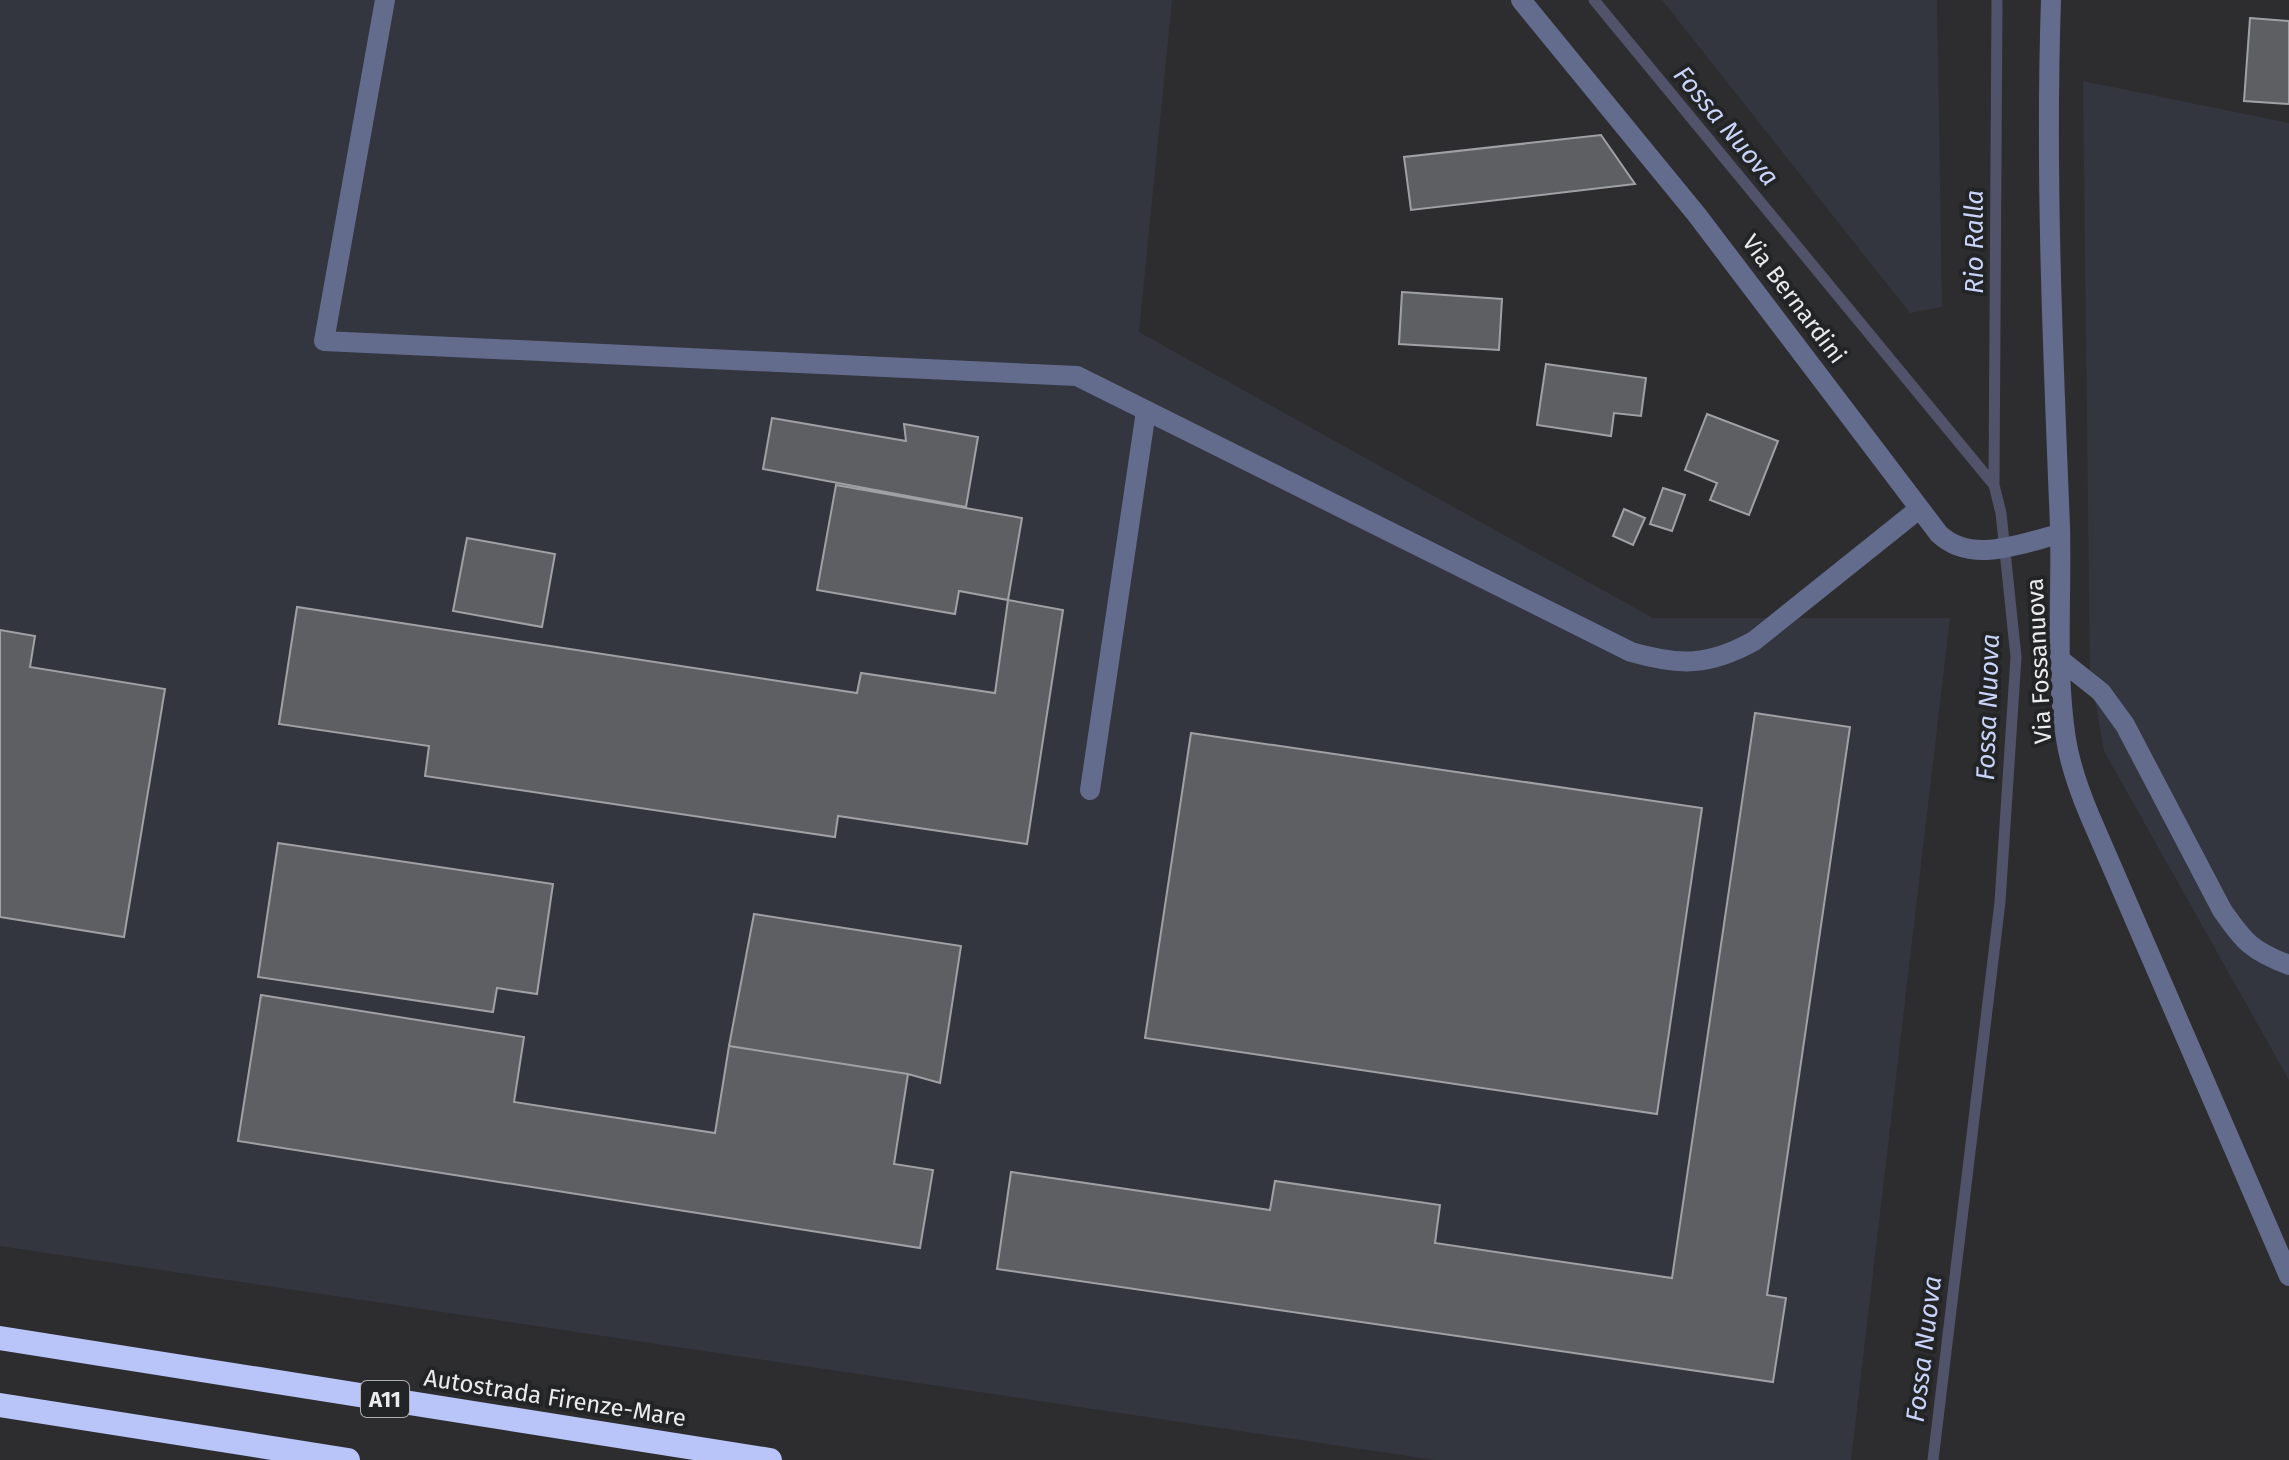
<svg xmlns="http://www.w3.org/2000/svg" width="2289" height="1460" font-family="'Fira Sans',sans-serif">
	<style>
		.built { fill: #33363e }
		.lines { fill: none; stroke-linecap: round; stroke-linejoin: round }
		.stream { stroke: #505369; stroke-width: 11 }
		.building { fill: #5e5f62; stroke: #a0a1a5; stroke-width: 2 }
		.minor { stroke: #646c8e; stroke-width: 20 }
		.motorway { stroke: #b9c5f8; stroke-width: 24 }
		.labels { text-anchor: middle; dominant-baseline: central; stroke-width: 8; stroke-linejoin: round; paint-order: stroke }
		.shield { fill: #232426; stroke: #aeafb1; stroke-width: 2 }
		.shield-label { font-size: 22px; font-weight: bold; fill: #eaebed }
		.street-label { font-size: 24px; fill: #eaebed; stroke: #232426 }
		.water-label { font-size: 26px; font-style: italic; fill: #cad4fa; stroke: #232426 }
	</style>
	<rect width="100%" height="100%" fill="#2d2d30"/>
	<path class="built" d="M0,0H1172L1139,332L1653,618H1950L1851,1460H1435L0,1246Z
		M1662,0H1937L1942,307L1910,313Z
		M2083,81L2289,123V1080L2104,751L2090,671Z"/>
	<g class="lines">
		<path class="stream" d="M1594,0L1994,485L2001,513L2016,657L2000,902L1933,1460
			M1994,485L1997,0"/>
	</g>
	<path class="building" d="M2250,18L2289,21V104L2244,101Z
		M1601,135L1635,184L1411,210L1404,157Z
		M1402,292L1502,299L1499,350L1399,344Z
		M1546,364L1646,378L1641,416L1614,413L1611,436L1537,425Z
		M1707,414L1778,441L1749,515L1710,500L1717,483L1685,470Z
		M772,418L906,441L904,424L978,437L966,507L763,469Z
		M836,485L1022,518L1008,600L959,591L955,614L817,590Z
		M1663,488L1685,495L1672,531L1650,524Z
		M1624,509L1645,518L1633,545L1613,536Z
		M467,538L555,554L542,627L453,611Z
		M1008,600L1063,610L1027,844L838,816L835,837L425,776L429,746L279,724L297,607L857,693L861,673L995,693Z
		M0,630L35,636L30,667L165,689L124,937L0,917Z
		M1755,713L1850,727L1767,1295L1786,1298L1773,1382L997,1269L1011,1172L1270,1210L1275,1181L1440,1205L1435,1243L1672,1278Z
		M1191,733L1702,808L1657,1114L1145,1038Z
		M278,843L553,884L537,994L497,988L493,1012L258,977Z
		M754,914L961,946L940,1083L908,1074L729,1046Z
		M261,995L524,1037L514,1102L715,1133L729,1046L908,1074L894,1164L933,1170L920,1248L238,1141Z"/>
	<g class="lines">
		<path class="minor" d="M385,0L324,341L1077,376L1631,652C1680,666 1709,666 1754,641L1919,509
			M1521,0L1697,215L1939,534C1972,565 2021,543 2060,534
			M2051,0C2045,176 2053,351 2060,527C2062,596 2055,670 2066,739C2070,765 2079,790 2089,814L2289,1276
			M2062,661L2101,692L2125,725L2222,910C2244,942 2252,951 2289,965
			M1090,790L1146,411"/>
		<path class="motorway" d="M0,1338L770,1460
			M0,1405L348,1460"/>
	</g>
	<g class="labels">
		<rect class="shield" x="361" y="1381" width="48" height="36" rx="6"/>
		<g class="shield-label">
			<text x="385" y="1399">A11</text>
		</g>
		<g class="street-label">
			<text transform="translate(1794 299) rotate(53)">Via Bernardini</text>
			<text transform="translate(2039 661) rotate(-93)">Via Fossanuova</text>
			<text transform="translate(555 1398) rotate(9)">Autostrada Firenze-Mare</text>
		</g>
		<g class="water-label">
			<text transform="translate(1726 126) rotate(50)">Fossa Nuova</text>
			<text transform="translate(1974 242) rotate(-90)">Rio Ralla</text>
			<text transform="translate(1988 707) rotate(-88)">Fossa Nuova</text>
			<text transform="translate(1924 1349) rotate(-83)">Fossa Nuova</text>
		</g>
	</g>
</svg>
